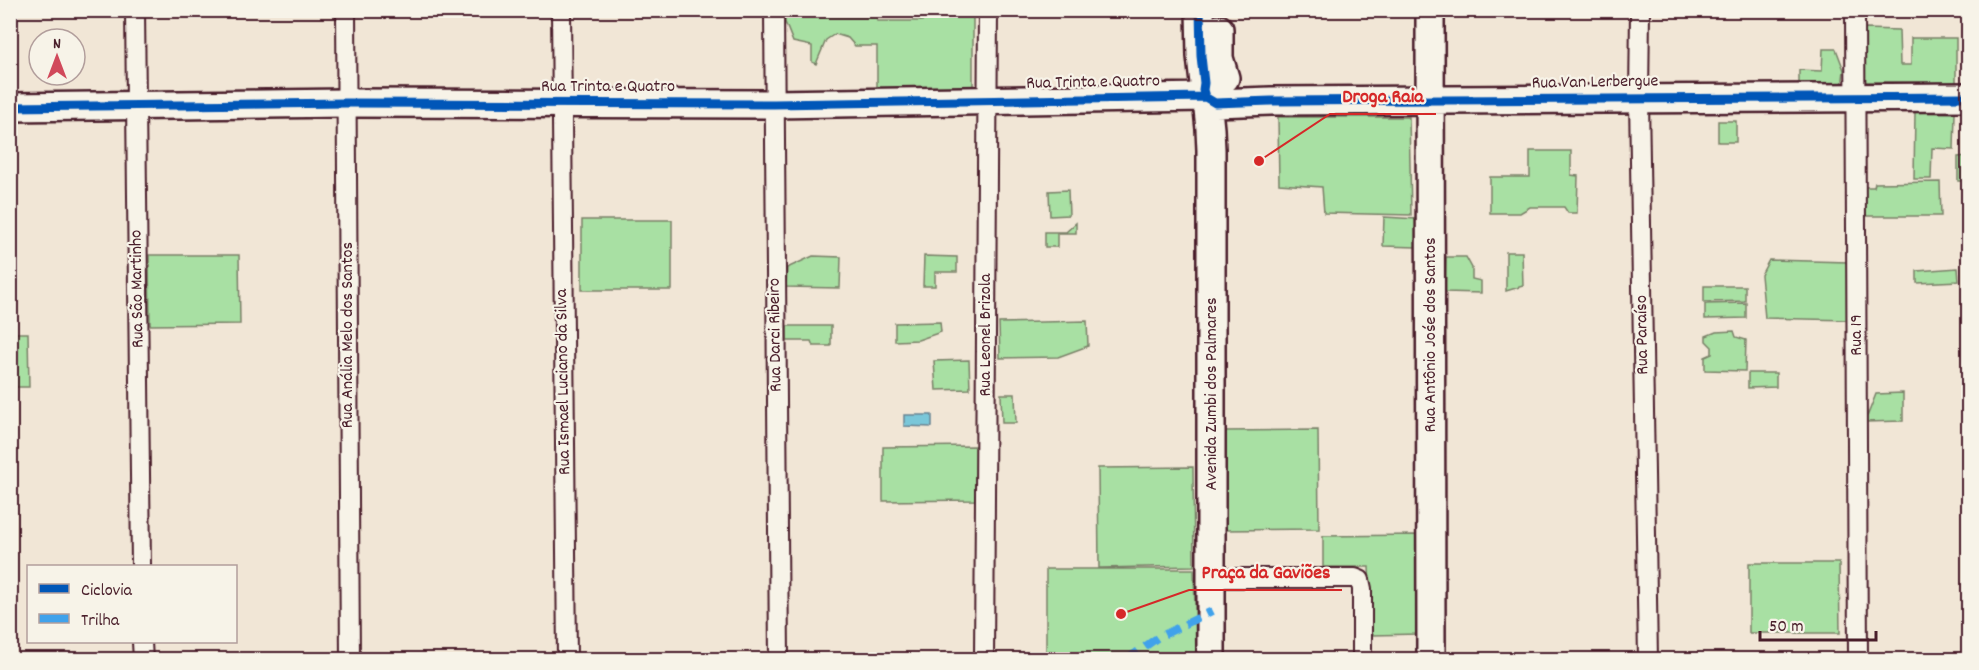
<svg xmlns="http://www.w3.org/2000/svg" width="1979" height="670" font-family="Dekko,sans-serif">
	<style>
		.green { fill: #a8e0a3; stroke: #798067; stroke-width: 1.5 }
		.water { fill: #7ac7d9; stroke: #678493; stroke-width: 1.5 }
		.lines { fill: none; stroke-linecap: round; stroke-linejoin: round }
		.street-casing { stroke: #4a1f2b; stroke-width: 22 }
		.secondary-casing { stroke: #4a1f2b; stroke-width: 32 }
		.street { stroke: #f7f3e8; stroke-width: 18 }
		.secondary { stroke: #f7f3e8; stroke-width: 27 }
		.quiet { stroke: #40a2eb; stroke-width: 8; stroke-dasharray: 15 8; stroke-linecap: butt }
		.cycleway-casing { stroke: #f7f3e8; stroke-width: 13 }
		.cycleway { stroke: #0057b8; stroke-width: 9 }
		.labels { text-anchor: middle; dominant-baseline: central; stroke-width: 4.5; stroke-linejoin: round; paint-order: stroke }
		.street-label { font-size: 18px; fill: #4a1f2b; stroke: #f7f3e8 }
		.leader { fill: none; stroke: #d62828; stroke-width: 2 }
		.callout-dot { fill: #d62828; stroke: #f7f3e8; stroke-width: 2 }
		.callout-label { font-size: 20px; text-anchor: middle; font-weight: bold; fill: #d62828; stroke: #f7f3e8; stroke-width: 4.5; stroke-linejoin: round; paint-order: stroke }
	</style>
	<rect width="100%" height="100%" fill="#f1e6d6"/>
	<filter id="ink" filterUnits="userSpaceOnUse"><feTurbulence type="fractalNoise" baseFrequency=".0167" numOctaves="2"/><feDisplacementMap in="SourceGraphic" scale="12" xChannelSelector="R" yChannelSelector="G"/><feConvolveMatrix kernelMatrix="1 2 1 2 8 2 1 2 1" color-interpolation-filters="sRGB"/></filter>
	<g filter="url(#ink)">
		<path class="green" d="M785,11H876L877,21H922V11H973V90H877V46H855L848,38L835,34L826,40L816,64L812,62V46L793,42L785,22Z
			M1865,29L1899,30L1900,65H1911V38H1956V83L1865,82Z
			M1823,49H1836L1844,70L1842,88L1799,89V70L1822,71Z
			M1915,112L1955,113L1954,149L1932,148L1931,179H1914Z
			M1278,117H1409L1411,215L1324,213L1322,187L1279,184Z
			M1718,121H1736V142H1718Z
			M1530,151H1571V175L1578,176L1577,213H1568L1564,207H1530L1520,213H1490V177H1530Z
			M1968,156V181H1958V157Z
			M1940,182L1941,216H1865V187H1874L1875,183Z
			M1068,190L1069,215L1050,216L1049,191Z
			M1384,217L1417,219L1416,247L1383,246Z
			M582,220H672V290H582Z
			M1076,223V233H1057V247H1045V232H1066Z
			M1506,252H1522L1523,286L1506,291Z
			M149,255H239L240,324L150,325Z
			M813,256L841,257L840,288L786,287L787,268Z
			M924,256L957,257V272H935V286H923Z
			M1446,257H1466L1472,268V279L1481,281V293L1445,292Z
			M1769,260L1848,262L1850,320L1765,318L1761,275Z
			M1958,268L1959,281L1917,283V271Z
			M1704,286H1745V301L1704,302Z
			M1746,303V318L1705,319V304Z
			M1087,321L1088,346L1058,357L1000,358L999,323Z
			M940,322L941,332L918,340L895,341V323Z
			M787,326H831V346H813L811,341H787Z
			M1734,331L1736,337L1746,340L1745,371L1705,370V357L1712,354V347L1706,341V336L1716,332Z
			M11,333H28L29,387H11Z
			M969,360L970,389L936,390L934,361Z
			M1748,373H1776V387L1748,388Z
			M1903,393V421L1865,422L1876,394Z
			M1001,394H1015L1016,423H1002Z
			M1318,430L1319,529L1224,530L1223,431Z
			M976,446L977,500L883,501V447Z
			M1193,467L1194,566L1099,568L1098,468Z
			M1418,535L1419,634L1372,635L1369,567H1323V536Z
			M1749,563H1839L1840,633H1749Z
			M1046,569H1194L1196,659H1046Z"/>
		<path class="water" d="M904,415H932V427L904,426Z"/>
		<g class="lines">
			<defs>
				<path id="street" d="M135,10L141,566
					M346,10L350,660
					M561,10L567,660
					M774,10L779,660
					M1640,10L1639,99L1648,660
					M1855,10L1858,660
					M1213,578H1355L1360,580L1362,589V660
					M142,642L143,660
					M984,660L988,10"/>
				<path id="secondary" d="M1200,10L1201,56L1204,83L1203,90L1205,97L1215,103L1271,101L1968,97
					M1430,10L1431,660
					M1219,29V58L1225,78
					M1207,99L1210,129L1211,150V660
					M10,107L346,103L774,104L1205,97"/>
			</defs>
			<use href="#street" class="street-casing"/>
			<use href="#secondary" class="secondary-casing"/>
			<use href="#street" class="street"/>
			<use href="#secondary" class="secondary"/>
			<path class="quiet" d="M1126,660L1157,638L1212,611"/>
			<defs>
				<path id="cycleway" d="M1200,10L1201,56L1204,83L1203,90L1205,97L1215,103L1271,101L1968,97
					M10,107L346,103L774,104L1205,97"/>
			</defs>
			<use href="#cycleway" class="cycleway-casing"/>
			<use href="#cycleway" class="cycleway"/>
		</g>
	</g>
	<g class="labels">
		<g class="street-label">
			<text transform="translate(1093 83) rotate(-1)">Rua Trinta e Quatro</text>
			<text transform="translate(1595 83) rotate(-1)">Rua Van Lerbergue</text>
			<text x="608" y="87">Rua Trinta e Quatro</text>
			<text transform="translate(138 289) rotate(-91)">Rua São Martinho</text>
			<text transform="translate(348 335) rotate(-90)">Rua Anália Melo dos Santos</text>
			<text transform="translate(776 335) rotate(-91)">Rua Darci Ribeiro</text>
			<text transform="translate(986 335) rotate(-90)">Rua Leonel Brizola</text>
			<text transform="translate(1431 335) rotate(-90)">Rua Antônio Jośe dos Santos</text>
			<text transform="translate(1643 335) rotate(-91)">Rua Paraíso</text>
			<text transform="translate(1857 335) rotate(-90)">Rua 19</text>
			<text transform="translate(564 382) rotate(-91)">Rua Ismael Luciano da Silva</text>
			<text transform="translate(1212 394) rotate(-90)">Avenida Zumbi dos Palmares</text>
		</g>
	</g>
	<path class="leader" d="M1259 161L1330 114H1436M1121 614L1189 590H1342"/>
	<g class="callout-dot">
		<circle cx="1259" cy="161" r="6"/>
		<circle cx="1121" cy="614" r="6"/>
	</g>
	<g class="callout-label">
		<text x="1383" y="102">Droga Raia</text>
		<text x="1266" y="578">Praça da Gaviões</text>
	</g>
	<rect width="1979" height="670" fill="none" stroke="#f7f3e8" stroke-width="36"/>
	<rect x="18" y="18" width="1943" height="634" fill="none" stroke="#4a1f2b" stroke-width="2" filter="url(#ink)"/>
	<rect x="27" y="565" width="210" height="78" fill="#f7f3e8" stroke="#b29e9c" stroke-width="1.5"/>
	<rect x="39" y="584" width="30" height="9" fill="#0057b8" stroke="#b29e9c" stroke-width="1.5"/>
	<text x="81" y="595" font-size="18" fill="#4a1f2b">Ciclovia</text>
	<rect x="39" y="614" width="30" height="9" fill="#40a2eb" stroke="#b29e9c" stroke-width="1.5"/>
	<text x="81" y="625" font-size="18" fill="#4a1f2b">Trilha</text>
	<g transform="translate(57 57)"><circle r="28" fill="#f7f3e8" stroke="#b29e9c" stroke-width="1.5"/>
	<path d="M0-4.5L10 22L0 15L-10 22Z" fill="#d1495b"/>
	<text y="-9" font-size="16" font-weight="bold" text-anchor="middle" fill="#4a1f2b">N</text>
	</g>
	<path d="M1760 631v9h116v-9" fill="none" stroke="#4a1f2b" stroke-width="3"/>
	<text x="1769" y="631" font-size="18" fill="#4a1f2b" stroke="#f7f3e8" stroke-width="4.5" paint-order="stroke">50 m</text>
</svg>
